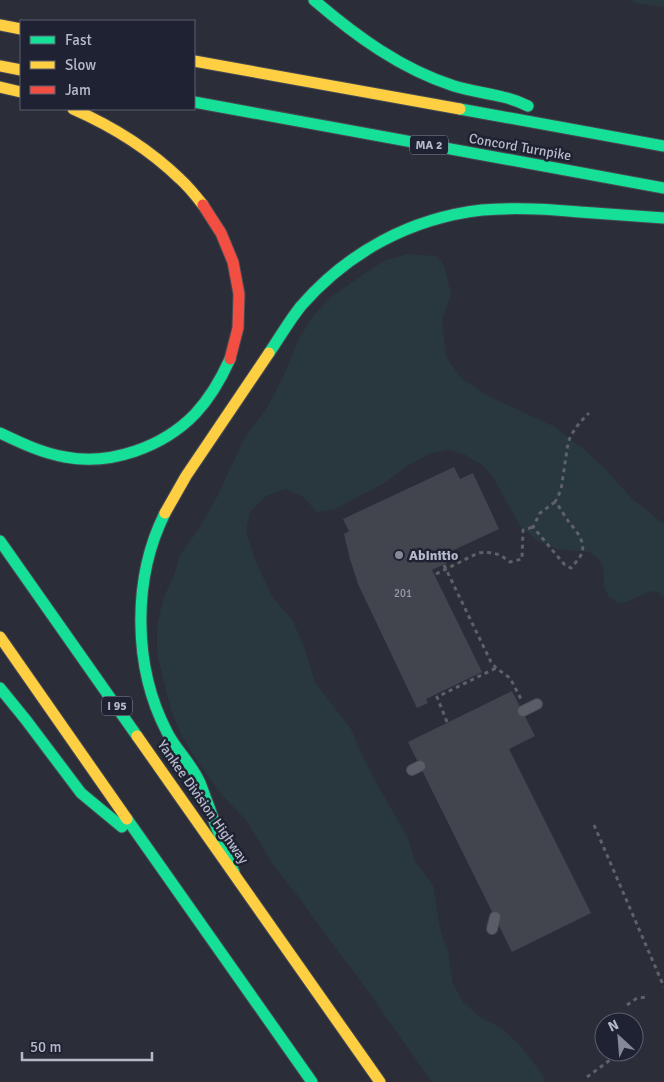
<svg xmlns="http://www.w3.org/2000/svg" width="664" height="1082" font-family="Signika,sans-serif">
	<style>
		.green { fill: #29373e }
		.building { fill: #43454e }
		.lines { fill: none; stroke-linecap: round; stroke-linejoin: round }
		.lane-casing { stroke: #474951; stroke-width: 12 }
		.fast-casing { stroke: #484a53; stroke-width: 13 }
		.slow-casing { stroke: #484a53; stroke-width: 13 }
		.jam-casing { stroke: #484a53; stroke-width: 13 }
		.path { stroke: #5f6169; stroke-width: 3; stroke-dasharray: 4 4; stroke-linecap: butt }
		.lane { stroke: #5b5d66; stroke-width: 10 }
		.fast { stroke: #16e098; stroke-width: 11 }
		.slow { stroke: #ffcf43; stroke-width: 11 }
		.jam { stroke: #f24e42; stroke-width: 11 }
		.poi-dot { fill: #858896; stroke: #1f2232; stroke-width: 2 }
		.labels { text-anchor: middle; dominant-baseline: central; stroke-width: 5; stroke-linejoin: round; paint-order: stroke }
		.number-label { font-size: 11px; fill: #999caa }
		.shield { fill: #1f2232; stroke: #898c9b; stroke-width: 1 }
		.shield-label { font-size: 12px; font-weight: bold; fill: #b6b9c8 }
		.street-label { font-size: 14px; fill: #b6b9c8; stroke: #1f2232 }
		.poi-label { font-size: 14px; font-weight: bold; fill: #b6b9c8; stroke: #1f2232; text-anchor: start }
	</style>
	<rect width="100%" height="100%" fill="#2b2e38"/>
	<path class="green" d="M627,0H664V7L642,4Z
		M409,254L436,256L444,265L451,295L442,319L446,357L461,378L484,394L553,426L587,452L607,471L632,499L664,524V597L657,591L649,592L626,602L618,603L609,597L604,587L603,567L598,558L589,552L557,549L538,541L520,526L493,477L483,466L464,454L448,450L429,454L407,466L386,482L335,509L317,512L302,496L286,489L266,496L250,512L246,531L254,557L271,595L293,621L304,647L315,682L351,729L361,753L377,784L407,836L415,862L433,885L441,933L448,951L453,984L463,1002L480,1017L501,1028L520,1045L541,1073L545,1082H432L355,973L331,942L298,896L273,865L247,821L221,794L199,764L182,737L171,710L157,653V626L163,599L174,575L180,555L200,527L217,497L245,437L267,408L285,373L299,338L314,315L331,297L360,277L385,260Z"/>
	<path class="building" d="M454,467L460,479L473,473L499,529L443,555L447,563L432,570L482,672L426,699L428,703L417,708L358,584L350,559L344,534L349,531L343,519Z
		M512,691L535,736L509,749L591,913L512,952L408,742Z"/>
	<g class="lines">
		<defs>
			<path id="lane" d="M523,711L537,704
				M412,770L420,766
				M492,929L495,917"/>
			<path id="fast" d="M314,0C356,36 401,69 454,86C470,91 487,93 503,97C512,99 520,102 528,106
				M194,102L664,188
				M460,109L664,146
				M269,353C280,337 289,321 301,306C348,252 411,218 482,210C515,207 548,209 580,212C608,214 636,216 664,218
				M0,433C21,443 42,453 65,457C110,466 163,447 195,414C210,398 221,379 230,359
				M165,513C132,579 133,667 167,732C176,750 192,764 200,783C203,790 205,797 208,804C216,827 225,850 234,872
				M0,541L137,736
				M0,688L26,720L81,793L122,827
				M127,819L312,1082"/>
			<path id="slow" d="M0,25L21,29
				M194,61L460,109
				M0,66L21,70
				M0,87L21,92
				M73,109C114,127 148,148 180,179C189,187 196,196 203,205
				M165,513L186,476L269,353
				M0,637L127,819
				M137,736L380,1082"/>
			<path id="jam" d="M203,205L221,233L233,262L239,294L238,328L230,359"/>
		</defs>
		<use href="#lane" class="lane-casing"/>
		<use href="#fast" class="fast-casing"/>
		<use href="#slow" class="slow-casing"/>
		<use href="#jam" class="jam-casing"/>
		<path class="path" d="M555,502L540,513L533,527L564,564L571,568C574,564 579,559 581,555C587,542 576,531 569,522C564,516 561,508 555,502L561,490L568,443C572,431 579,423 589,413
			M444,565L491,662L496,668L510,678L521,699
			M436,574L478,553C492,551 500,554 510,562L522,559L523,530L533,527
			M447,722L437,697L496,668
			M594,825L664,987
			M627,1005L637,998L648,997
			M616,1013L617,1022
			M587,1077L621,1052"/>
		<use href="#lane" class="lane"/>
		<use href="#fast" class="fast"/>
		<use href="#slow" class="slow"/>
		<use href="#jam" class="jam"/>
	</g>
	<circle class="poi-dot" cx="399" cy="555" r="5"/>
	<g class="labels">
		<g class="number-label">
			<text x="403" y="593">201</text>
		</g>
		<g class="shield">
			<rect x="410" y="135.5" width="38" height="19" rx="4"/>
			<rect x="102" y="696.5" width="30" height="19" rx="4"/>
		</g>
		<g class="shield-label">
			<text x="429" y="145">MA 2</text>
			<text x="117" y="706">I 95</text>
		</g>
		<g class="street-label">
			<text transform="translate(520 147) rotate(10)">Concord Turnpike</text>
			<text transform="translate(203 802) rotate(55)">Yankee Division Highway</text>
		</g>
		<g class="poi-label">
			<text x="409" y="555">AbInitio</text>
		</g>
	</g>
	<rect x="20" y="20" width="175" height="90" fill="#1f2232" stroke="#5b5e6e"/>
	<rect x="30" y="36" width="25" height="8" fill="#16e098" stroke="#5b5e6e"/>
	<text x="65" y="45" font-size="15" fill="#b6b9c8">Fast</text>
	<rect x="30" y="61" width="25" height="8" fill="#ffcf43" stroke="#5b5e6e"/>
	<text x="65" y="70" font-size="15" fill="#b6b9c8">Slow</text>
	<rect x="30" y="86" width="25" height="8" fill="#f24e42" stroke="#5b5e6e"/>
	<text x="65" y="95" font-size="15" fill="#b6b9c8">Jam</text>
	<g transform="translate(619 1037) rotate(334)"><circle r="24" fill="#1f2232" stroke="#5b5e6e"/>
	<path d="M0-4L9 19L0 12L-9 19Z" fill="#858896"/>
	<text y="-8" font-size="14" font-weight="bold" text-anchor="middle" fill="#b6b9c8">N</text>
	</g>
	<path d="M22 1052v8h130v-8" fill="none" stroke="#b6b9c8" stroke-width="2.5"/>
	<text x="30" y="1052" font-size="15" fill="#b6b9c8" stroke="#1f2232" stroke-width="4" paint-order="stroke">50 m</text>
</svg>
